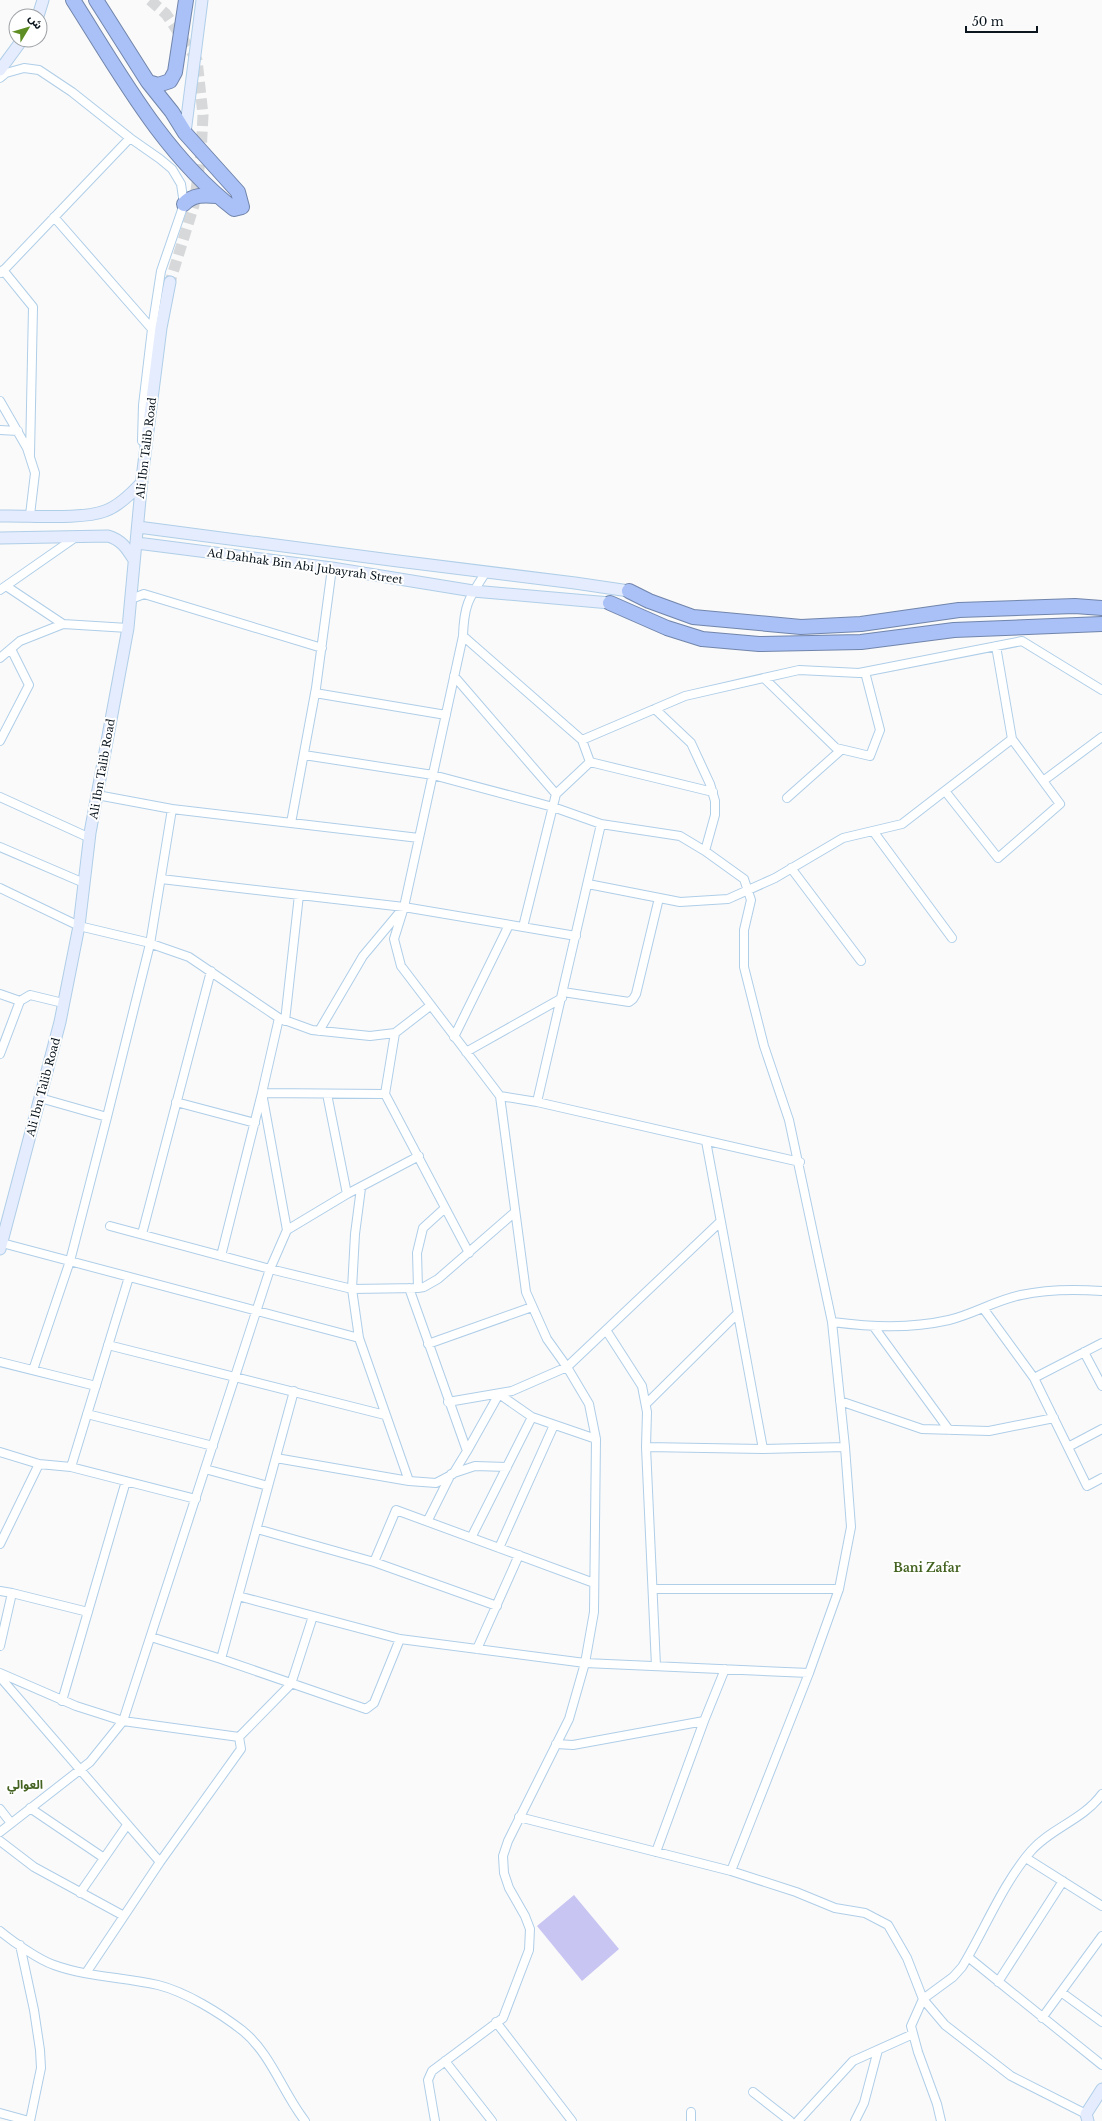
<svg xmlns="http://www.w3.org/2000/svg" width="1102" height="2121" font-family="'Libre Baskerville','Noto Sans Arabic',serif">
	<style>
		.green { fill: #c8c5f3 }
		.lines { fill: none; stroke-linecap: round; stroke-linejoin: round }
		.secondary-tunnel { stroke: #d6d8d9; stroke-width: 11; stroke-dasharray: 11 5.5; stroke-linecap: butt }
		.street-casing { stroke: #afcee8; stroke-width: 10 }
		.secondary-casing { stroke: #afcee8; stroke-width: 13 }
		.highway-casing { stroke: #7185ab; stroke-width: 16 }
		.street { stroke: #fff; stroke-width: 8 }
		.secondary { stroke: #e5ecfd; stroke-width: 11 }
		.highway { stroke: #a9c1f7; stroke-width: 14 }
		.labels { text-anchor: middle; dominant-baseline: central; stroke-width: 4; stroke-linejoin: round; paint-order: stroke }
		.street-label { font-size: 11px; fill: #0a151e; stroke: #fff }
		.neighbourhood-label { font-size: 12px; font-weight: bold; fill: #446321; stroke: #fff }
	</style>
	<rect width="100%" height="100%" fill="#fafafa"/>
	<path class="green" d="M574,1895L619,1949L582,1981L537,1926Z"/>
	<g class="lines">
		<path class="secondary-tunnel" d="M150,0L166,14L197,60L203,115L201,154L194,205L170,282"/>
		<defs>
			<path id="street" d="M0,78L6,73L24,68L39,70L72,92L130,138L160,159L172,169L181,184L184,204L161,271L152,329L143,405L142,441
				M54,217L152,329
				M3,270L33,307L30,455
				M1,273L130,138
				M0,401L27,448L35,473L30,515
				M0,430L18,431
				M6,586L63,624L128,628
				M0,590L76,537
				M131,599L144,594L322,648
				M463,636L582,740L590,762
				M0,658L20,641L63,624
				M454,676L556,794
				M764,678L836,748L870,756L880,730L865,672
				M315,693L446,715
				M582,740L685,696L799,670L859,673L1022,641L1102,690
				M0,741L29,685L11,649
				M304,755L433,775L553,807L601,824L680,836L705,851L715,815V801L710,784L691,743L655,709
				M1043,781L1102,737
				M945,791L998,858L1060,804L1012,739L996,646
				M97,795L172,809L419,838
				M0,797L90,838
				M787,798L841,750
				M291,823L316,688L332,568
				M873,831L952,938
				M0,847L84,883
				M705,851L744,879L751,900L744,930V967L764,1046L789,1120L832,1322L845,1447L851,1527L839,1589L809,1673L731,1871
				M791,868L861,961
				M161,879L404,907L576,936
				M588,884L680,902L728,899L775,878L843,838L902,824L1012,739
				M0,888L79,926L146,942L189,957L279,1018L312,1030L370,1036L395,1033L430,1006
				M404,907L394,939L401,966L500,1096L537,1102L800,1162
				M523,927L556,794L590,762L713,792
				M563,992L629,1002L633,999L636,994L659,898
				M0,994L20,1001L30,995L63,1003
				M285,1021L299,895
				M319,1031L363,956L404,907L463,636C464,604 469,598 486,572
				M395,1033L385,1094L469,1253
				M454,1037L509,925
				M466,1052L562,998
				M0,1054L20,1001
				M327,1094L347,1194
				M40,1098L107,1117
				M176,1102L255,1123
				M537,1102L601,824
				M706,1141L763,1449
				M361,1188L355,1234L352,1289L359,1338L409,1481
				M110,1226L270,1269L352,1289L418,1288L424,1287L438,1279L515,1212
				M287,1230L347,1194L419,1156
				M142,1234L211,971
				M2,1243L359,1338
				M221,1256L262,1093L385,1094
				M418,1288L417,1253L423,1228L445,1208
				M983,1308L1034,1378L1087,1486L1102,1478
				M832,1322C872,1327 909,1329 949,1320C974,1314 996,1300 1021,1295C1048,1289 1074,1289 1102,1291
				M874,1327L949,1430
				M606,1330L642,1386L647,1412L646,1447L656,1666
				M428,1344L532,1307
				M108,1345L385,1415
				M1084,1352L1102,1386
				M0,1362L96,1386
				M33,1370L70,1261L107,1117L150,944L172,809
				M1034,1378L1102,1343
				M840,1401L922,1429L989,1431L1054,1418
				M448,1402L512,1391L567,1367L719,1223
				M646,1404L737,1314
				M87,1414L213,1446
				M646,1447L763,1449L845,1447
				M1068,1447L1102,1429
				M467,1451L499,1394L532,1417L596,1439
				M0,1452L39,1464L71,1467L196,1499
				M276,1458L409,1481L436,1483L453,1474L467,1451L409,1288
				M71,1467L129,1277
				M205,1469L268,1486
				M428,1520L451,1474L475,1466L507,1467
				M257,1529L374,1562L497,1606
				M472,1536L532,1417
				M0,1544L39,1464
				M499,1548L554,1425
				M374,1562L396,1510L594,1583
				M653,1589H839
				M0,1591L12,1593L0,1646
				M12,1593L88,1612
				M238,1596L400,1639L585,1663L809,1673
				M151,1637L221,1659L294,1391
				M477,1649L519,1555
				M221,1659L366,1709L374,1703L400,1639
				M0,1673L76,1706L123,1721L239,1737L241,1749L160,1862L86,1973
				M0,1677L160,1862
				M62,1701L126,1481
				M239,1737L291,1684L313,1616
				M556,1744L573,1745L704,1721L725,1669
				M30,1808L104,1858
				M0,1809L11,1823
				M519,1817L731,1871L796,1892L835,1908L865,1913L888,1925L907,1958L923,1999L945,2025L1011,2076L1086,2114
				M0,1832L90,1762L123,1721L270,1269L287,1230L262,1093L279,1018
				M0,1841L34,1867L124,1916
				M656,1852L704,1721
				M1026,1858L1102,1906
				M80,1893L127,1825
				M0,1931C12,1941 39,1960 54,1965C87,1977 124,1977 158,1985C186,1992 220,2013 243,2031C271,2054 283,2093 305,2121
				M20,1945L34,2010L40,2050L41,2068L30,2121
				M968,1957L1102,2065
				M998,1982L1063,1881
				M1061,1992L1102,2022
				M1042,2018L1102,1936
				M496,2022L572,2121
				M445,2061L492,2121
				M753,2092L790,2121
				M0,2113L29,2121
				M435,2121L428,2080L432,2071L503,2018L529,1950L530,1929L525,1916L509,1888L504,1873L503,1856L508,1841L569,1719L585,1663L594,1612L596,1439L589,1404L567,1367L547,1339L526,1292L500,1096
				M691,2121V2112
				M798,2121L853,2061L913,2034
				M855,2121L864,2103L878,2050
				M941,2121L937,2104L918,2052L911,2026L923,1999L953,1977L962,1967C984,1931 1003,1883 1031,1851C1051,1828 1083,1820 1102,1794"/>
			<path id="secondary" d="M38,16L43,0
				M0,70L22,40
				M185,133L202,0
				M0,516C28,515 81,520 105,511C119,506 132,493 142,482
				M138,527L398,561L575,583L629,591
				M0,538L108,536C122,540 127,549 134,560
				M137,543L332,568L473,591L610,603
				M0,1249L60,1022L79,926L90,833L128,628L142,478L161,328L170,282
				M1088,2121L1086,2114L1102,2089"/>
			<path id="highway" d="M73,0C120,74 164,155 234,209L242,207L238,192L185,133L172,112L148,82L96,0
				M148,82L158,85L170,81L175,72L186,0
				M184,204C193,194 205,195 217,196
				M629,591L649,601L693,617L801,627L861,624L959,610L1075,606L1102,608
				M610,603L667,628L702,639L759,644L861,642L954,630L1102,624"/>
		</defs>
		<use href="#street" class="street-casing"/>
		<use href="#secondary" class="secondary-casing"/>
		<use href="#highway" class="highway-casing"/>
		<use href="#street" class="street"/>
		<use href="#secondary" class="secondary"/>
		<use href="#highway" class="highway"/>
	</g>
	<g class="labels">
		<g class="street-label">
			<text transform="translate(146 448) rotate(-83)">Ali Ibn Talib Road</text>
			<text transform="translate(305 566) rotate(8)">Ad Dahhak Bin Abi Jubayrah Street</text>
			<text transform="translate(102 769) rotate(-80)">Ali Ibn Talib Road</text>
			<text transform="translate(43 1087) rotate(-75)">Ali Ibn Talib Road</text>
		</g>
		<g class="neighbourhood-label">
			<text x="927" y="1567">Bani Zafar</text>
			<text x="25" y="1784">العوالي</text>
		</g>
	</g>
	<g transform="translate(28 28) rotate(52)"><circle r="19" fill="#ffffff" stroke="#9da1a5"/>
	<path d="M0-3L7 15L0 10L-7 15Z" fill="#5e8e23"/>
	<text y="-6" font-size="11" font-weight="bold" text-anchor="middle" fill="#0a151e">ش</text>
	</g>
	<path d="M966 26v6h71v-6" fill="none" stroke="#0a151e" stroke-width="2"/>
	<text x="972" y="26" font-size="12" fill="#0a151e" stroke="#ffffff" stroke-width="3" paint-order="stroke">50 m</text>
</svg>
